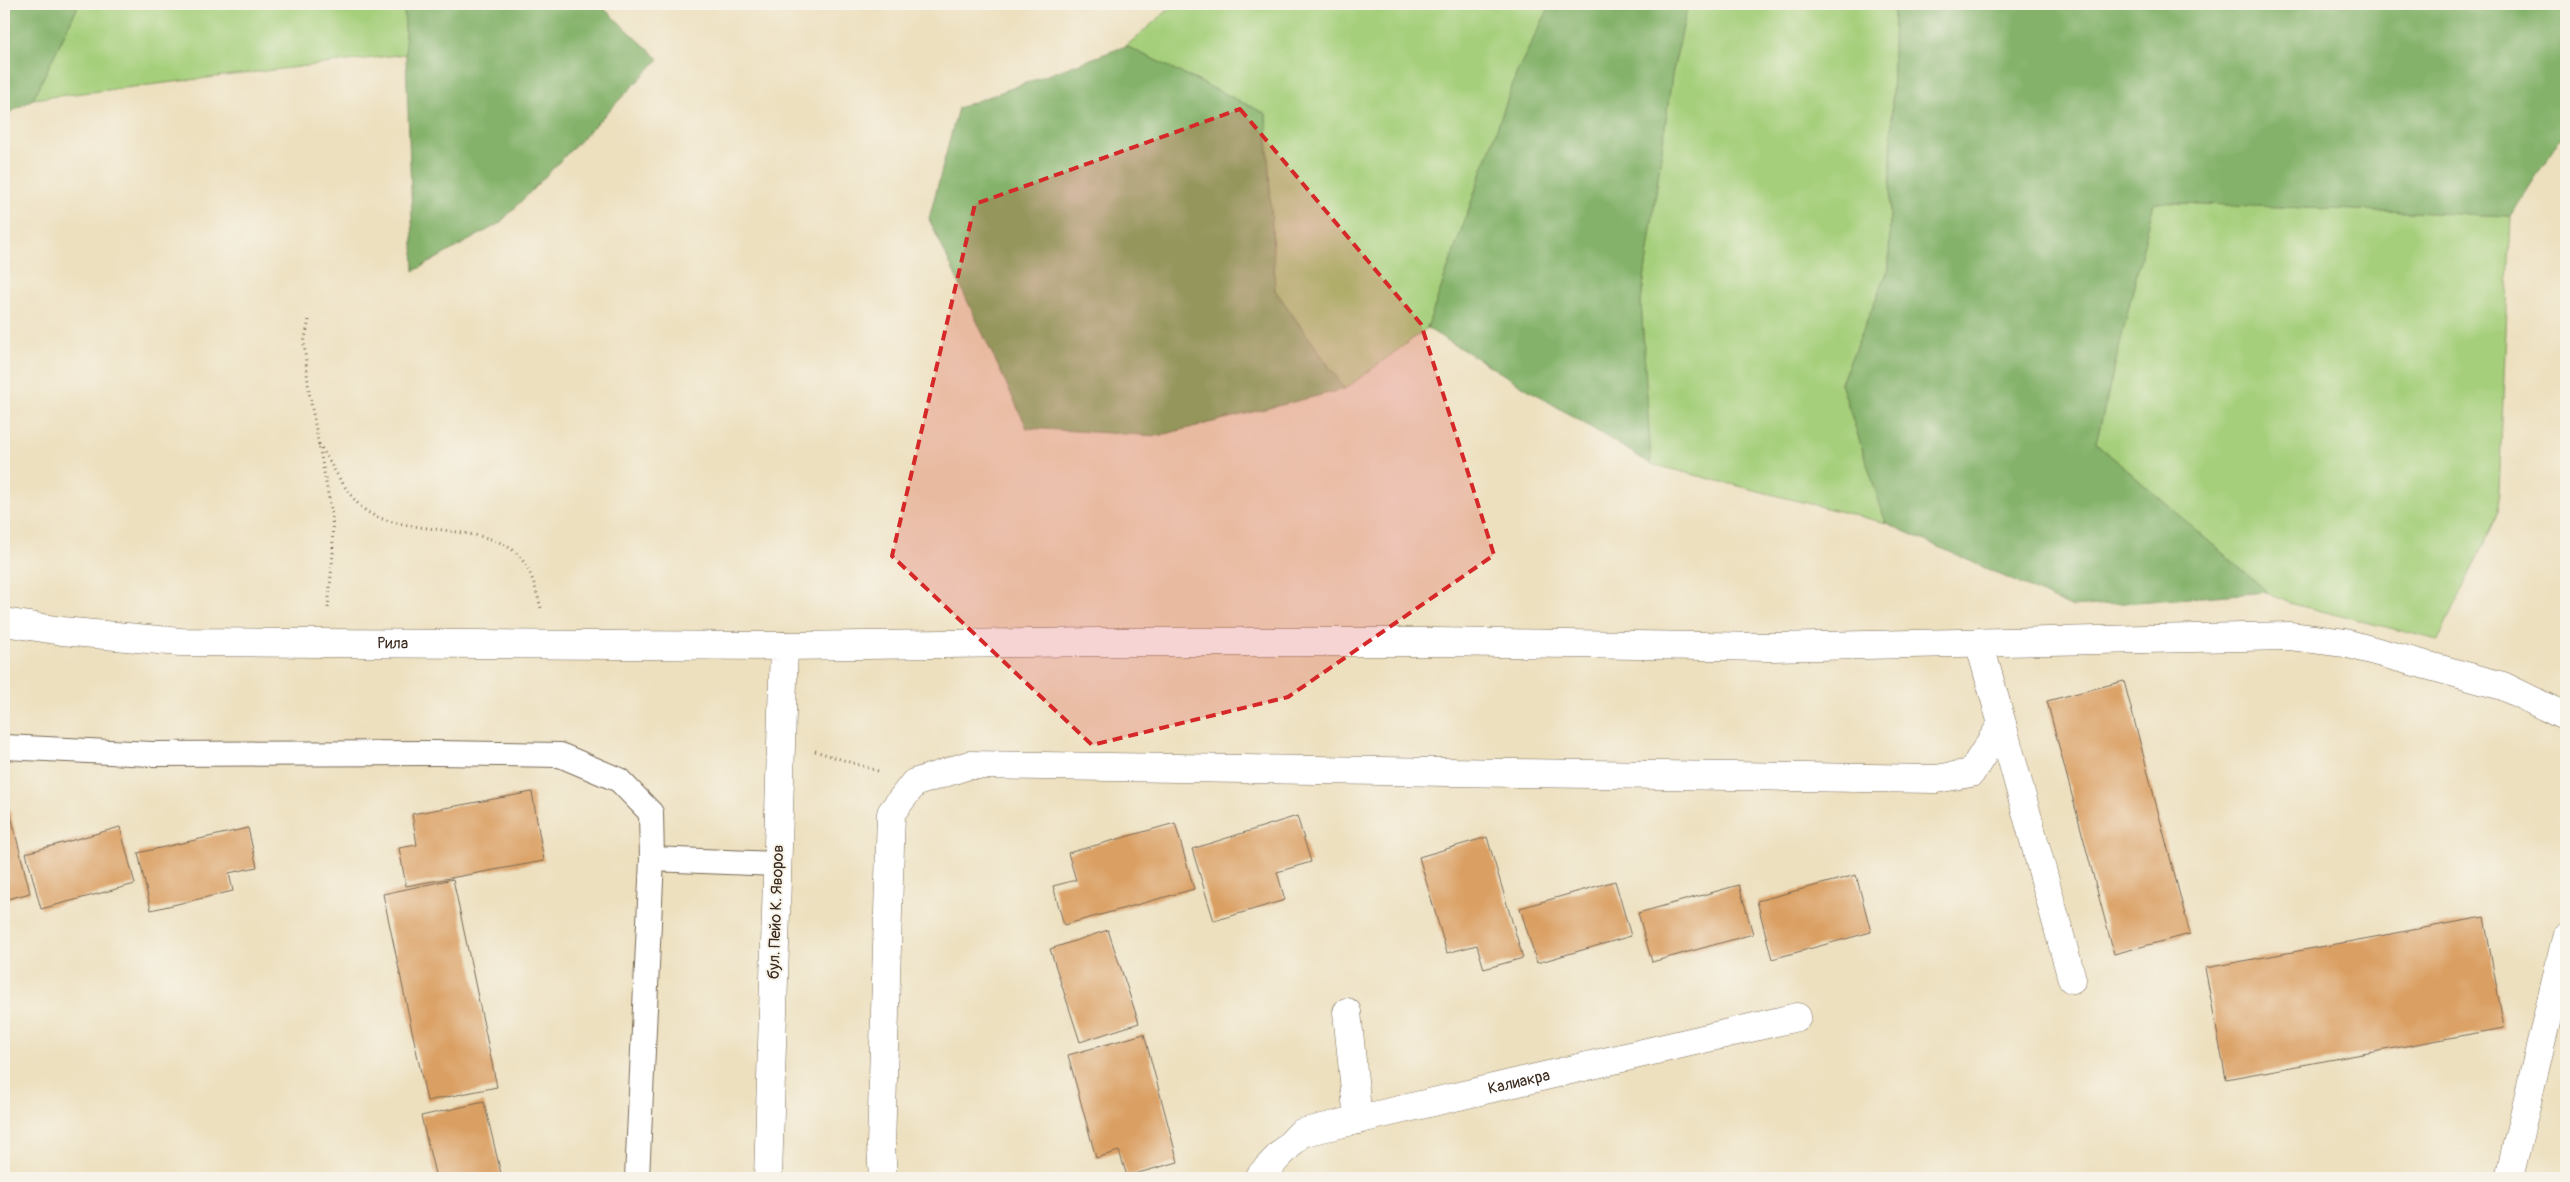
<svg xmlns="http://www.w3.org/2000/svg" width="2570" height="1182" font-family="Pangolin,sans-serif">
	<style>
		.green { fill: #a5cf7a; stroke: #707c4c }
		.forest { fill: #84b26a; stroke: #606e44 }
		.building { fill: #da9f62 }
		.lines { fill: none; stroke-linecap: round; stroke-linejoin: round }
		.service-casing { stroke: #796a56; stroke-width: 26 }
		.minor-casing { stroke: #796a56; stroke-width: 29 }
		.tertiary-casing { stroke: #796a56; stroke-width: 29 }
		.path { stroke: #796a56; stroke-width: 3; stroke-dasharray: 1 4; stroke-linecap: butt }
		.service { stroke: #fff; stroke-width: 24 }
		.minor { stroke: #fff; stroke-width: 28 }
		.tertiary { stroke: #fff; stroke-width: 28 }
		.marked { fill: #d62828; fill-opacity: 0.2; stroke: #d62828; stroke-width: 4; stroke-dasharray: 10 6; stroke-linejoin: round }
		.labels { text-anchor: middle; dominant-baseline: central; stroke-width: 4; stroke-linejoin: round; paint-order: stroke }
		.street-label { font-size: 16px; fill: #3b2a1e; stroke: #f7f3e8 }
	</style>
	<rect width="100%" height="100%" fill="#f7f3e8"/>
	<filter id="ink" filterUnits="userSpaceOnUse"><feTurbulence type="fractalNoise" baseFrequency=".02" numOctaves="2"/><feDisplacementMap in="SourceGraphic" scale="10" xChannelSelector="R" yChannelSelector="G"/><feConvolveMatrix kernelMatrix="1 2 1 2 8 2 1 2 1" color-interpolation-filters="sRGB"/></filter>
	<filter id="wash" filterUnits="userSpaceOnUse"><feTurbulence type="fractalNoise" baseFrequency=".0096" numOctaves="4" result="noise"/><feDisplacementMap in="SourceGraphic" scale="20" xChannelSelector="R" yChannelSelector="G"/><feGaussianBlur stdDeviation="1.12" result="paint"/><feColorMatrix in="noise" values="0 0 0 0 0 0 0 0 0 0 0 0 0 0 0 0 0 1.4 0 .05"/><feComposite in="paint" operator="in"/></filter>
	<g filter="url(#wash)">
		<rect width="100%" height="100%" fill="#ede0bf"/>
		<path class="green" d="M79,4H404L406,54L33,99Z
			M1175,4H1551L1517,72L1427,328L1345,389L1275,290L1266,114L1126,46Z
			M1688,4H1894L1889,268L1841,383L1886,523L1651,464L1641,302L1672,75Z
			M2154,202L2511,216L2498,514L2438,640L2289,603L2267,592L2096,443Z"/>
		<path class="forest" d="M4,4H79L33,99L4,116Z
			M404,4H599L659,59L500,223L414,271Z
			M1551,4H1688L1672,75L1641,302L1651,464L1427,328L1517,72Z
			M1894,4H2566V129L2511,216L2154,202L2096,443L2267,592L2071,607L1886,523L1841,383L1889,268Z
			M1126,46L1266,114L1275,290L1345,389L1157,436L1027,428L929,219L958,108Z"/>
		<g id="blocks">
			<path class="building" d="M2124,681L2190,934L2114,954L2047,701Z
				M4,787L30,893L4,900Z
				M532,792L544,861L406,886L399,848L417,845L412,814Z
				M1297,816L1311,862L1277,872L1285,900L1214,921L1192,849Z
				M1175,823L1194,889L1064,925L1053,886L1076,880L1068,853Z
				M120,827L135,884L41,909L26,853Z
				M248,828L257,867L229,873L233,891L151,910L138,853Z
				M1487,837L1523,958L1484,969L1477,945L1447,953L1419,857Z
				M1856,875L1871,932L1772,959L1757,901Z
				M453,879L497,1087L427,1101L383,894Z
				M1615,881L1631,936L1537,963L1520,908Z
				M1739,885L1753,934L1652,962L1638,913Z
				M2484,917L2504,1028L2226,1079L2205,968Z
				M1108,930L1139,1023L1080,1042L1050,949Z
				M1144,1034L1178,1162L1127,1176L1119,1151L1096,1158L1068,1055Z
				M484,1102L502,1178H436L421,1116Z"/>
		</g>
	</g>
	<g filter="url(#ink)">
		<use href="#blocks" fill-opacity="0" stroke="#796a56" stroke-width="1"/>
		<g class="lines">
			<defs>
				<path id="service" d="M4,747L152,754L437,753L560,755L619,780L651,813L652,859L637,1178
					M652,859L777,864"/>
				<g id="minor">
					<path d="M784,646L1099,642H1435L1771,647L2290,636L2345,643L2503,686L2566,717"/>
					<path d="M2002,724L2072,979"/>
					<path d="M1347,1012L1358,1120"/>
					<path d="M883,1178L881,1146L891,813L914,783L969,765L1936,779L1971,773L2002,724L1979,642"/>
					<path id="s1" d="M1258,1178L1301,1133L1797,1017"/>
					<path d="M2509,1178L2566,938"/>
				</g>
				<g id="tertiary">
					<path id="s2" d="M4,622L62,631L180,642L784,646L768,1178"/>
				</g>
			</defs>
			<use href="#service" class="service-casing"/>
			<use href="#minor" class="minor-casing"/>
			<use href="#tertiary" class="tertiary-casing"/>
			<path class="path" d="M309,320L304,343L309,392L332,515L333,553L328,609
				M319,444C331,463 351,504 371,514C410,535 492,524 519,556C532,570 536,591 541,608
				M815,751L878,771"/>
			<use href="#service" class="service"/>
			<use href="#minor" class="minor"/>
			<use href="#tertiary" class="tertiary"/>
		</g>
	</g>
	<path class="marked" d="M1240,109L1421,324L1494,555L1288,697L1092,745L892,556L975,204Z"/>
	<g class="labels">
		<g class="street-label">
			<text stroke="none"><textPath href="#s2" startOffset="390">Рила</textPath></text>
			<text transform="translate(776 912) rotate(-88)">бул. Пейо К. Яворов</text>
			<text stroke="none"><textPath href="#s1" startOffset="286">Калиакра</textPath></text>
		</g>
	</g>
	<rect width="2570" height="1182" fill="none" stroke="#f7f3e8" stroke-width="20"/>
</svg>
